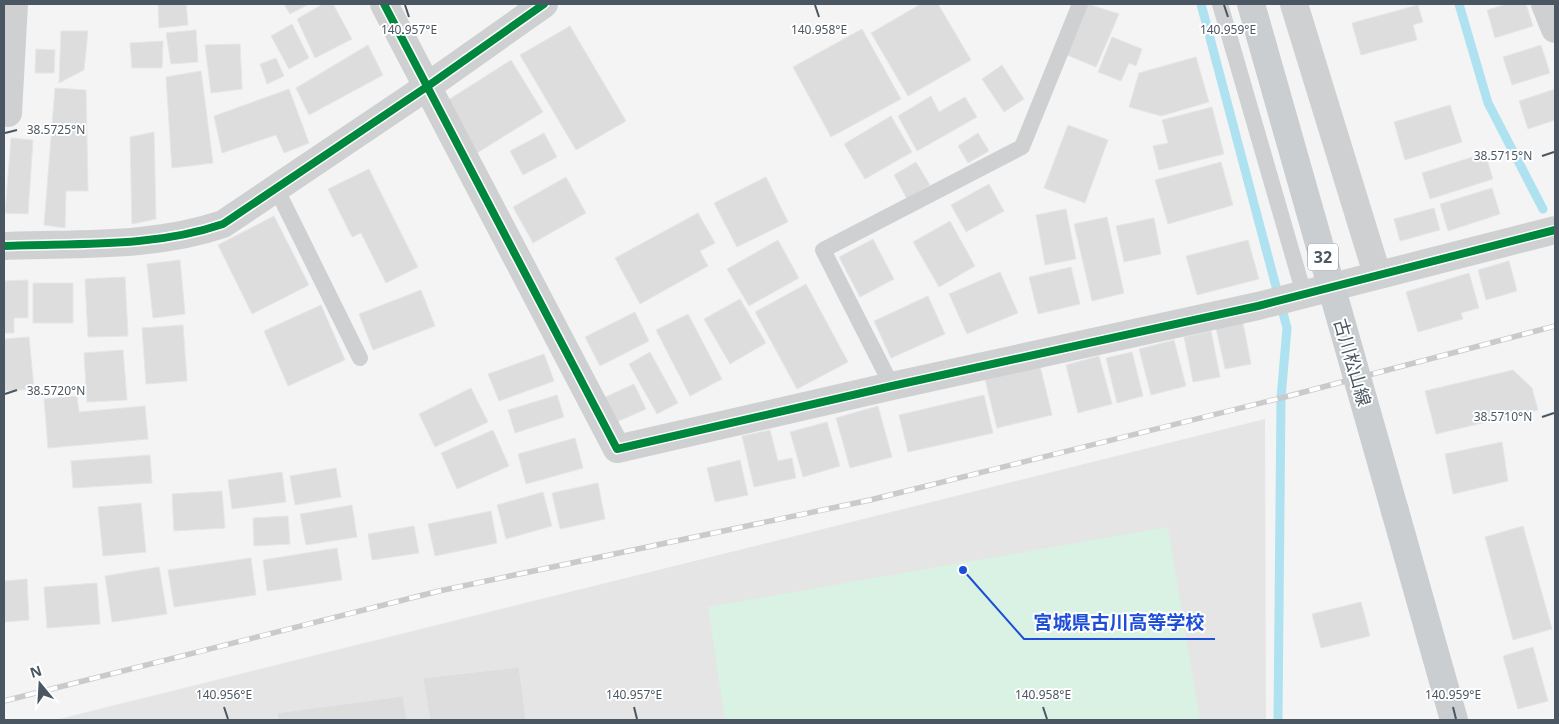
<svg xmlns="http://www.w3.org/2000/svg" width="1559" height="724" font-family="'Noto Sans','Noto Sans JP',sans-serif">
	<style>
		.education { fill: #e6e5e6 }
		.green { fill: #d9f2e3 }
		.lines { fill: none; stroke-linecap: round; stroke-linejoin: round }
		.stream { stroke: #aee2f0; stroke-width: 9 }
		.building { fill: #ddddde; stroke: #e5e6e7 }
		.lane { stroke: #ced0d2; stroke-width: 16 }
		.street { stroke: #ced0d2; stroke-width: 28 }
		.primary { stroke: #caced1; stroke-width: 28 }
		.rail-casing { stroke: #c9cacc; stroke-width: 5.5 }
		.rail { stroke: #fff; stroke-width: 4; stroke-dasharray: 11; stroke-linecap: butt }
		.primary-bridge { stroke: #caced1; stroke-width: 28 }
		.cycleway-casing { stroke: #fff; stroke-width: 11 }
		.cycleway { stroke: #00873e; stroke-width: 8 }
		.ticks { fill: none; stroke: #4a5661; stroke-width: 2 }
		.labels { text-anchor: middle; dominant-baseline: central; stroke-width: 4; stroke-linejoin: round; paint-order: stroke }
		.shield { fill: #fff; stroke: #808990; stroke-width: 1 }
		.shield-label { font-size: 16px; font-weight: bold; fill: #4a5661 }
		.street-label { font-size: 18px; fill: #4a5661; stroke: #fff }
		.ticks-label { font-size: 12px; text-anchor: middle; fill: #4a5661; stroke: #fff; stroke-width: 4; stroke-linejoin: round; paint-order: stroke }
		.leader { fill: none; stroke: #1d4ed8; stroke-width: 2 }
		.callout-dot { fill: #1d4ed8; stroke: #fff; stroke-width: 2 }
		.callout-label { font-size: 19px; text-anchor: middle; font-weight: bold; fill: #1d4ed8; stroke: #fff; stroke-width: 4; stroke-linejoin: round; paint-order: stroke }
	</style>
	<rect width="100%" height="100%" fill="#f4f4f4"/>
	<path class="education" d="M1265,419L1266,720H55Z"/>
	<path class="green" d="M1168,527L1200,720H725L708,607Z"/>
	<g class="lines">
		<path class="stream" d="M1201,4L1287,328L1281,398L1278,720
			M1459,4L1488,103L1543,209"/>
	</g>
	<path class="building" d="M158,4H186L188,25L159,28Z
		M284,4H309L290,14Z
		M323,4H333L352,39L315,58L297,19Z
		M921,4H938L971,60L908,96L871,33Z
		M1088,4L1119,14L1096,67L1067,55Z
		M1507,4H1526L1533,26L1495,38L1487,10Z
		M1418,5L1423,22L1413,25L1417,40L1361,55L1352,23Z
		M292,24L309,58L289,69L271,36Z
		M570,26L626,121L576,150L520,55Z
		M862,29L901,99L831,137L793,67Z
		M196,30L198,62L171,64L166,33Z
		M61,31H88L84,70L59,83Z
		M1112,37L1142,49L1136,66L1129,63L1121,81L1098,72Z
		M163,41L162,68H132L130,43Z
		M240,44L242,89L211,93L205,45Z
		M368,45L383,75L309,115L296,88Z
		M1541,45L1550,73L1512,85L1503,57Z
		M36,49L55,50L54,73H35Z
		M1196,57L1209,102L1161,116L1129,107L1139,73Z
		M276,58L284,76L267,84L260,64Z
		M511,60L543,112L477,153L445,102Z
		M1002,65L1024,99L1004,112L982,79Z
		M201,71L213,163L172,168L166,77Z
		M55,88L86,90L88,191H66L65,228L44,225Z
		M289,89L309,143L284,153L276,135L222,153L214,116Z
		M1555,89V120L1528,129L1519,101Z
		M931,96L939,112L965,97L977,117L917,151L898,116Z
		M1450,105L1462,142L1405,160L1394,122Z
		M1212,107L1224,154L1159,170L1153,146L1168,143L1162,120Z
		M891,116L912,152L865,179L844,144Z
		M1068,125L1108,140L1085,203L1044,188Z
		M154,132L156,219L132,224L130,137Z
		M544,133L557,157L523,175L510,151Z
		M978,133L989,151L968,163L958,146Z
		M11,138L33,140L28,214L5,213Z
		M1485,153L1493,179L1430,199L1422,173Z
		M916,162L930,185L907,199L894,175Z
		M1221,162L1233,205L1168,224L1155,180Z
		M369,169L418,267L386,283L361,233L352,237L328,189Z
		M566,177L586,213L533,243L513,207Z
		M766,177L788,222L737,247L714,203Z
		M989,184L1004,211L966,232L951,205Z
		M1492,188L1500,214L1448,231L1440,204Z
		M1434,208L1440,230L1400,241L1394,219Z
		M1066,209L1076,259L1045,265L1036,215Z
		M698,213L715,243L700,251L708,266L640,304L615,258Z
		M274,216L309,285L252,314L218,245Z
		M1107,217L1124,293L1092,301L1074,224Z
		M1154,218L1161,254L1124,262L1116,226Z
		M950,221L975,266L939,287L913,242Z
		M873,239L894,279L860,297L839,257Z
		M778,240L799,278L749,306L727,269Z
		M1248,240L1259,279L1197,295L1186,256Z
		M180,260L185,314L153,318L147,264Z
		M1509,261L1517,291L1486,300L1478,270Z
		M1071,267L1080,304L1038,314L1029,277Z
		M1000,272L1018,313L967,334L949,294Z
		M1469,273L1479,308L1461,313L1463,319L1418,332L1406,292Z
		M125,277L128,336L88,337L85,279Z
		M28,280V318H14V333H4V281Z
		M33,283H73V323H33Z
		M806,284L848,362L797,389L755,312Z
		M421,290L435,326L373,350L359,314Z
		M928,296L945,334L891,358L874,321Z
		M740,299L766,343L730,364L704,319Z
		M321,305L345,360L288,386L264,331Z
		M635,312L649,341L600,366L585,337Z
		M688,314L722,379L690,396L656,330Z
		M1243,323L1251,364L1225,369L1216,328Z
		M183,325L187,381L146,384L142,328Z
		M1211,331L1220,377L1193,382L1184,337Z
		M29,337L34,389L4,391V339Z
		M1174,340L1186,386L1151,395L1139,349Z
		M123,350L127,400L87,402L84,353Z
		M650,352L678,403L657,414L629,364Z
		M1132,352L1143,396L1117,403L1106,358Z
		M544,354L554,381L499,401L488,374Z
		M1099,356L1112,404L1078,413L1066,365Z
		M1040,366L1052,415L997,428L985,379Z
		M1513,370L1532,388L1538,410L1436,434L1425,391Z
		M634,384L646,409L612,424L601,399Z
		M471,388L488,422L435,447L419,414Z
		M557,395L564,417L515,433L508,410Z
		M984,395L993,433L908,452L899,415Z
		M77,396L79,412L145,406L148,439L48,448L44,399Z
		M878,406L892,457L850,468L836,418Z
		M827,422L840,466L803,477L790,432Z
		M493,430L509,466L457,489L441,453Z
		M770,430L778,461L792,458L796,478L754,487L742,436Z
		M575,438L583,468L526,484L518,454Z
		M1502,442L1508,481L1453,494L1445,454Z
		M150,455L152,483L73,488L71,461Z
		M740,460L748,495L715,502L707,468Z
		M336,468L341,497L295,505L290,476Z
		M282,472L286,502L232,509L228,480Z
		M598,483L605,519L560,529L552,493Z
		M222,491L225,528L174,531L172,494Z
		M543,492L552,526L506,539L497,505Z
		M141,503L146,552L103,556L98,507Z
		M352,505L357,537L306,545L300,514Z
		M491,511L497,543L435,556L428,524Z
		M288,516L290,544L254,546L253,518Z
		M414,526L419,553L372,560L368,534Z
		M1523,526L1552,629L1513,640L1485,537Z
		M337,548L342,580L267,591L263,560Z
		M251,558L256,595L174,607L168,570Z
		M159,567L167,614L112,622L105,576Z
		M27,579L29,620L4,622V581Z
		M97,583L100,624L47,628L44,587Z
		M1361,602L1370,636L1321,648L1312,614Z
		M1533,647L1548,701L1518,709L1503,656Z
		M519,667L526,720H430L423,678Z
		M403,696L407,720H278L277,713Z"/>
	<g class="lines">
		<path class="lane" d="M1220,4L1304,294
			M276,188L360,358
			M892,386L823,250L1022,147L1080,4"/>
		<path class="street" d="M384,4L617,449L892,386L1258,306L1555,230
			M1294,4L1377,274
			M1545,4L1555,29
			M8,113L14,4
			M4,246C77,243 153,248 223,224L428,86L544,4"/>
		<path class="primary" d="M1395,511L1454,720"/>
		<defs>
			<path id="rail" d="M4,701L439,591L870,500L1281,398L1555,326"/>
		</defs>
		<use href="#rail" class="rail-casing"/>
		<use href="#rail" class="rail"/>
		<path class="primary-bridge" d="M1251,4L1395,511"/>
		<defs>
			<path id="cycleway" d="M384,4L617,449L892,386L1258,306L1555,230
				M4,246C77,243 153,248 223,224L428,86L544,4"/>
		</defs>
		<use href="#cycleway" class="cycleway-casing"/>
		<use href="#cycleway" class="cycleway"/>
	</g>
	<path class="ticks" d="M405,5L409,17M815,5L819,17M1224,5L1228,17M5,133L17,130M1542,156L1554,152M5,394L17,390M1542,417L1554,413M224,707L228,719M634,707L637,719M1043,707L1047,719M1453,707L1456,719"/>
	<g class="labels">
		<rect class="shield" x="1308" y="243.5" width="30" height="27" rx="4"/>
		<g class="shield-label">
			<text x="1323" y="257">32</text>
		</g>
		<g class="street-label">
			<text transform="translate(1353 362) rotate(74)">古川松山線</text>
		</g>
	</g>
	<g class="ticks-label">
		<text x="409" y="34">140.957°E</text>
		<text x="819" y="34">140.958°E</text>
		<text x="1228" y="34">140.959°E</text>
		<text x="56" y="134">38.5725°N</text>
		<text x="1503" y="160">38.5715°N</text>
		<text x="56" y="395">38.5720°N</text>
		<text x="1503" y="421">38.5710°N</text>
		<text x="224" y="699">140.956°E</text>
		<text x="634" y="699">140.957°E</text>
		<text x="1043" y="699">140.958°E</text>
		<text x="1453" y="699">140.959°E</text>
	</g>
	<path class="leader" d="M963 570L1024 639H1215"/>
	<circle class="callout-dot" cx="963" cy="570" r="5"/>
	<g class="callout-label">
		<text x="1119" y="629">宮城県古川高等学校</text>
	</g>
	<rect width="1559" height="724" fill="none" stroke="#4a5661" stroke-width="10"/>
	<g transform="translate(40 684) rotate(342)" stroke="#ffffff" stroke-width="4" paint-order="stroke">
	<path d="M0-4L9 19L0 12L-9 19Z" fill="#4a5661"/>
	<text y="-8" font-size="14" font-weight="bold" text-anchor="middle" fill="#4a5661">N</text>
	</g>
</svg>
